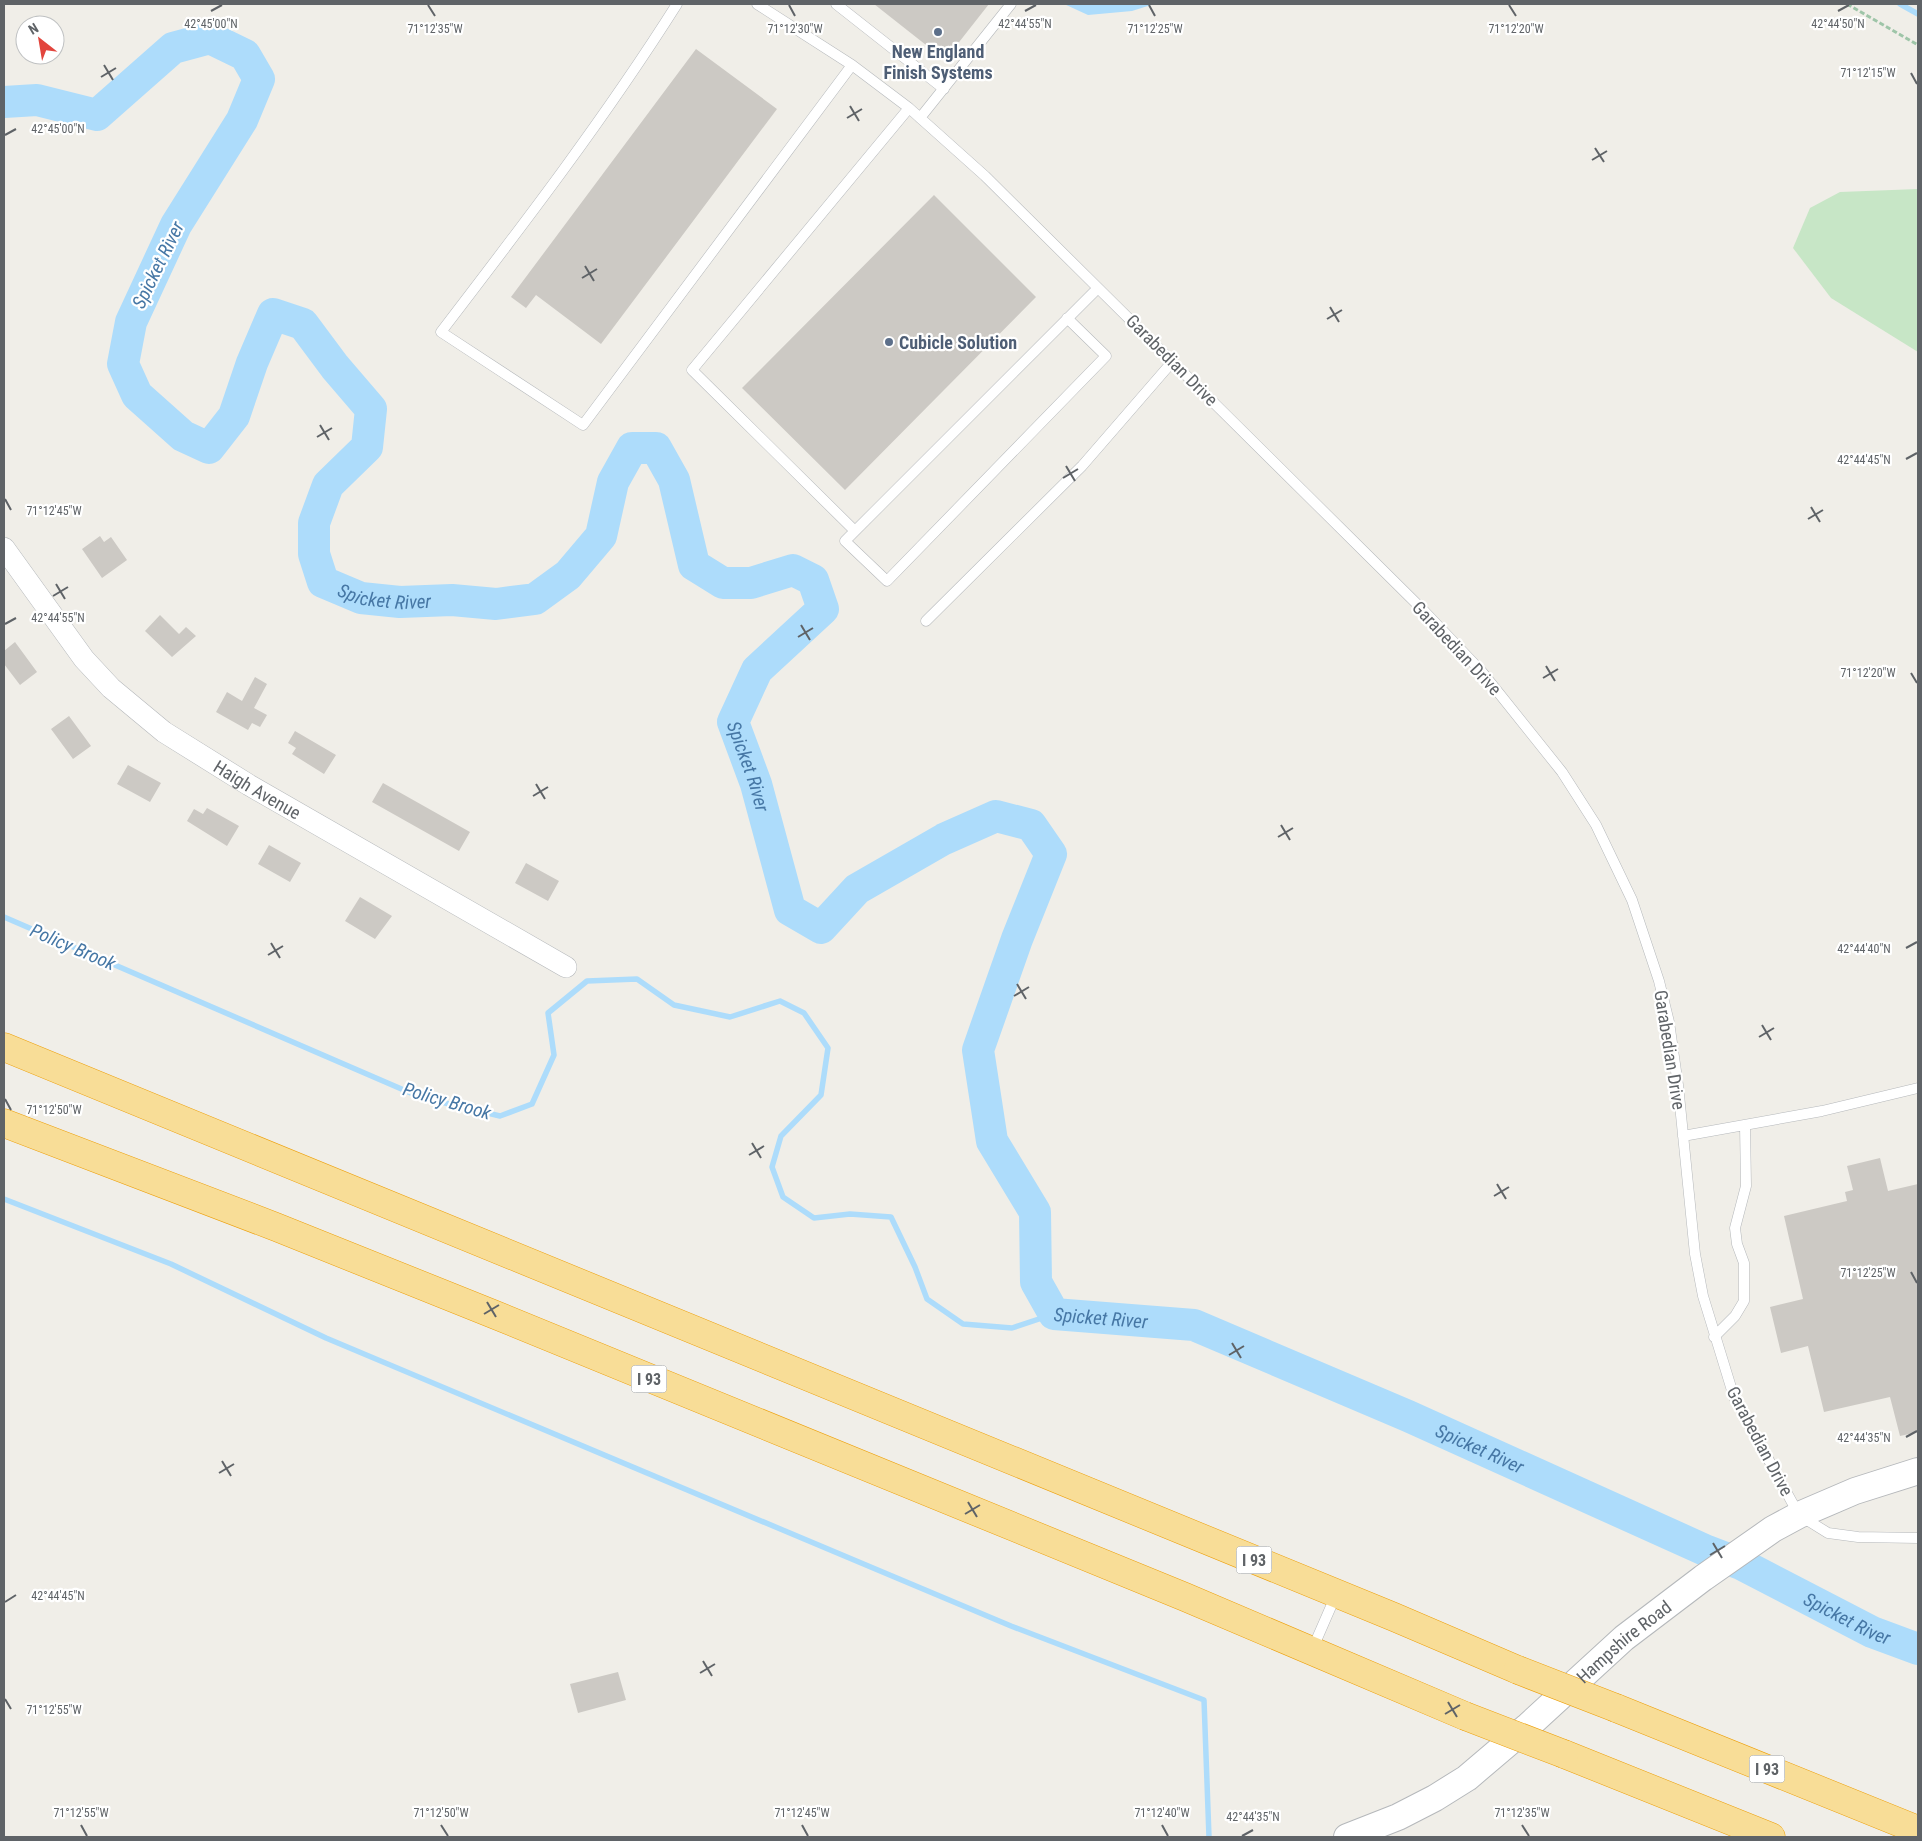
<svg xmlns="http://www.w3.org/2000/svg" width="1922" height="1841" font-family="'Roboto Condensed',sans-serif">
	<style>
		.green { fill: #c7e6c6 }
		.water { fill: #addcfb }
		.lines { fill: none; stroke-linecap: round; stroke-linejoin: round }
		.stream { stroke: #addcfb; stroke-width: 5.5 }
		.river { stroke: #addcfb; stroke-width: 32 }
		.building { fill: #ccc9c4 }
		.service-casing { stroke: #b5b8bb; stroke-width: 11 }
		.minor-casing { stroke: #b5b8bb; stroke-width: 22 }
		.tertiary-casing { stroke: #b5b8bb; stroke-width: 28 }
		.motorway-casing { stroke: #eda00b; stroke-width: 29 }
		.path { stroke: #9ec5a8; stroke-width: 3; stroke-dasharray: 5 2.5; stroke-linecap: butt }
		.service { stroke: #fff; stroke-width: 10 }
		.minor { stroke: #fff; stroke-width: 21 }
		.tertiary { stroke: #fff; stroke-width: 26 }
		.motorway { stroke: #f8dd97; stroke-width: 28 }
		.motorway-bridge-casing { stroke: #eda00b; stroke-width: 29; stroke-linecap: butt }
		.motorway-bridge { stroke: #f8dd97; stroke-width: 28 }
		.ticks { fill: none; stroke: #5f6367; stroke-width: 2 }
		.service-dot { fill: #5c6f8a; stroke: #fff; stroke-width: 2 }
		.labels { text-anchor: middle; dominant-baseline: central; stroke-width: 4.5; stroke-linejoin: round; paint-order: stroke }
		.shield { fill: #fff; stroke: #8f9295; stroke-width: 1 }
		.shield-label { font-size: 16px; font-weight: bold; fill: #5f6367 }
		.service-label { font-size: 18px; font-weight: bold; fill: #4e5e75; stroke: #fff }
		.street-label { font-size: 18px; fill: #5f6367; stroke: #fff }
		.water-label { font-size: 19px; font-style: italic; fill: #4677a5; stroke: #fff }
		.ticks-label { font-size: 12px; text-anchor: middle; fill: #5f6367; stroke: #fff; stroke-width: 4.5; stroke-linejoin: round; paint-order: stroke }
	</style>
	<rect width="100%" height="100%" fill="#f0eee8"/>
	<path class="green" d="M1918,189V352L1831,298L1793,248L1810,208L1840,192Z"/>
	<path class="water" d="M1064,4H1154L1132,11L1088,15Z"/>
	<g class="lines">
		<path class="stream" d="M1900,4L1918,14
			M4,917L420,1097L500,1116L532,1104L554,1055L548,1013L587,981L637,979L674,1005L730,1017L780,1001L804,1013L828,1048L821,1095L781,1136L772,1167L783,1197L814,1218L850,1214L891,1217L915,1267L927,1299L963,1324L1012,1328L1054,1314
			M4,1199L171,1264L326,1338L1011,1626L1204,1700L1209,1837"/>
		<path class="river" id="s1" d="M4,102L37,100L97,115L173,48L210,38L245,55L259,79L242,120L176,225L131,322L123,364L137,395L183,436L209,448L234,416L252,363L273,314L303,324L335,367L371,409L367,447L328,485L314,523V554L323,582L361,598L400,602L452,600L496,604L535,599L568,575L601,536L613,482L632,448H656L674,480L694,565L723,583H751L793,570L813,580L823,609L757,670L733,722L756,784L790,910L821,928L857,889L944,839L996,816L1031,825L1051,854L1017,939L978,1050L992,1141L1035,1212L1036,1282L1054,1314L1194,1325L1408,1416L1707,1551L1741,1564L1872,1632L1918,1649"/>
	</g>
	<path class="building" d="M874,4H989L945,60Z
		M696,49L777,109L601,344L536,295L526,308L511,297Z
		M934,195L1036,297L845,490L742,388Z
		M100,536L104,542L111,537L127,560L102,578L82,549Z
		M160,615L179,634L186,627L196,636L172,657L145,631Z
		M15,642L37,672L20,685L4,664V651Z
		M255,677L267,684L254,708L267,715L260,727L252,723L248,730L216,712L227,692L242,701Z
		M69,716L91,746L73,759L51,729Z
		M295,731L336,755L324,774L292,754L296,748L288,743Z
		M128,765L161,783L150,802L117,784Z
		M383,783L470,832L459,851L372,802Z
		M207,808L239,826L227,846L187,821L194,809L203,814Z
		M269,845L301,863L290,882L258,864Z
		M526,863L559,881L548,901L515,883Z
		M360,897L392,916L375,939L345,921Z
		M1880,1158L1888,1191L1918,1184V1432L1900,1436L1890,1397L1824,1412L1808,1346L1781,1353L1770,1307L1803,1299L1784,1216L1847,1201L1845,1192L1853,1190L1847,1166Z
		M618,1672L626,1700L578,1713L570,1684Z"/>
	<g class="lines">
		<defs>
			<path id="service" d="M677,4C605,118 523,225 441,332L583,425L852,65
				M757,4L852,65L909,108L985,176L1424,611L1482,672L1562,772L1596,825L1632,900L1659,981L1669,1022L1678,1085L1695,1254L1703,1296L1734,1397L1799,1515L1828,1533L1858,1537L1918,1538
				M836,4L944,89
				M909,108L692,370L855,531L1098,288
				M920,118L1011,4
				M855,531L845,541L887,581L1106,356L1067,318
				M926,621L1082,466L1173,361
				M1683,1136L1822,1111L1918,1088
				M1714,1337L1735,1316L1744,1301V1263L1737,1244L1735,1228L1746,1186L1745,1125
				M1312,1650L1336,1595"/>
			<g id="minor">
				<path id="s2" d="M4,548L84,659L111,688L164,732L249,785L566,967"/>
			</g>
			<g id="tertiary">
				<path id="s3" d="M1347,1837L1398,1817L1435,1798L1467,1778L1527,1727L1624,1638L1703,1578L1773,1529L1799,1515L1855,1491L1918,1471"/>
			</g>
			<path id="motorway" d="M4,1047L1394,1617L1518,1670
				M4,1123L276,1227L493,1314L1185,1597L1465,1716
				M1616,1708L1918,1830
				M1564,1754L1771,1837"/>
		</defs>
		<use href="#service" class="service-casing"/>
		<use href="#minor" class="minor-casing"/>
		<use href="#tertiary" class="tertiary-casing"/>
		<use href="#motorway" class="motorway-casing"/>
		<path class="path" d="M1847,4L1918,45"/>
		<use href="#service" class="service"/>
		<use href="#minor" class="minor"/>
		<use href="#tertiary" class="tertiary"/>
		<use href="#motorway" class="motorway"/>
		<defs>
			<path id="motorway-bridge" d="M1518,1670L1616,1708
				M1465,1716L1564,1754"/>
		</defs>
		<use href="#motorway-bridge" class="motorway-bridge-casing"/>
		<use href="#motorway-bridge" class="motorway-bridge"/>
	</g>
	<path class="ticks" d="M428,5L435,16M789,5L795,16M1149,5L1155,16M1509,5L1516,16M211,11L222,5M1025,11L1036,5M1838,11L1849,5M104,65L113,80M1911,73L1917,84M101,77L116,68M850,106L859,121M847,118L862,109M5,135L16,129M1595,148L1604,162M1592,160L1607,151M585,266L594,281M582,278L597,269M1330,307L1339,322M1327,319L1342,310M320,425L329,440M317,437L332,428M1906,459L1917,453M1066,466L1075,481M1063,478L1078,469M5,499L11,510M1811,507L1820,522M1808,519L1823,510M56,584L65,599M53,596L68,587M5,624L16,618M801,625L810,640M798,637L813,628M1546,666L1555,681M1911,673L1917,683M1543,678L1558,669M536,784L545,799M533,796L548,787M1281,825L1290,840M1278,837L1293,828M271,943L280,958M1906,948L1917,942M268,955L283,946M1017,984L1026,999M1014,996L1029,987M1762,1025L1771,1040M1759,1037L1774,1028M5,1099L11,1110M752,1143L761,1158M749,1155L764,1146M1497,1184L1506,1199M1494,1196L1509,1187M1911,1272L1917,1283M487,1302L496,1317M484,1314L499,1305M1232,1343L1241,1358M1229,1355L1244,1346M1906,1437L1917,1431M222,1461L231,1476M219,1473L234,1464M968,1502L977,1517M965,1514L980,1505M1713,1543L1722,1558M1710,1555L1725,1546M5,1602L16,1595M703,1661L712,1676M700,1673L715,1664M5,1699L11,1709M1448,1702L1457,1717M1445,1714L1460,1705M81,1825L87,1836M441,1825L448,1836M802,1825L808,1836M1162,1825L1168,1836M1522,1825L1529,1836M1242,1836L1253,1830"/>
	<g class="service-dot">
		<circle cx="938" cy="32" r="5"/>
		<circle cx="889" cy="342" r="5"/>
	</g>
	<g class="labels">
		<g class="shield">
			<rect x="631.5" y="1365.5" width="35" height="27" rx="4"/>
			<rect x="1236.5" y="1546.5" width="35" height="27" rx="4"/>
			<rect x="1749.5" y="1755.5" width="35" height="27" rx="4"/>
		</g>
		<g class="shield-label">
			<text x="649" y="1379">I 93</text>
			<text x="1254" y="1560">I 93</text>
			<text x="1767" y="1769">I 93</text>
		</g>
		<g class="service-label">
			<text x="938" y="51">New England<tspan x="938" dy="21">Finish Systems</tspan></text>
			<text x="899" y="342" text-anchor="start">Cubicle Solution</text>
		</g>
		<g class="street-label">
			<text transform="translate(1172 360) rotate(45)">Garabedian Drive</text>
			<text transform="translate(1457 648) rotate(47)">Garabedian Drive</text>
			<text stroke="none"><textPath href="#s2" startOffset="355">Haigh Avenue</textPath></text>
			<text transform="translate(1670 1050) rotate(81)">Garabedian Drive</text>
			<text transform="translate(1760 1441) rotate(62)">Garabedian Drive</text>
			<text stroke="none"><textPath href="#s3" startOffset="342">Hampshire Road</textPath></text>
		</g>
		<g class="water-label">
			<text transform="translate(158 265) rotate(-64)">Spicket River</text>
			<text stroke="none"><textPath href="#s1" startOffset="1292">Spicket River</textPath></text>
			<text stroke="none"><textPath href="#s1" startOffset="2131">Spicket River</textPath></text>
			<text transform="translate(73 947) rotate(23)">Policy Brook</text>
			<text transform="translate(447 1101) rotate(16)">Policy Brook</text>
			<text stroke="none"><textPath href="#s1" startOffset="3136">Spicket River</textPath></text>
			<text stroke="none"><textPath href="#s1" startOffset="3541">Spicket River</textPath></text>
			<text stroke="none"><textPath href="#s1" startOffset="3946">Spicket River</textPath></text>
		</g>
	</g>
	<g class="ticks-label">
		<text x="211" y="28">42°45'00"N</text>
		<text x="1025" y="28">42°44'55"N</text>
		<text x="1838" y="28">42°44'50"N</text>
		<text x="435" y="33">71°12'35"W</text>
		<text x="795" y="33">71°12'30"W</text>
		<text x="1155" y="33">71°12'25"W</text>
		<text x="1516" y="33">71°12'20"W</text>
		<text x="1868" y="77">71°12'15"W</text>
		<text x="58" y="133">42°45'00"N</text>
		<text x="1864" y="464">42°44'45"N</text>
		<text x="54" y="515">71°12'45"W</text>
		<text x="58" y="622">42°44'55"N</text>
		<text x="1868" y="677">71°12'20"W</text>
		<text x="1864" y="953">42°44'40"N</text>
		<text x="54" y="1114">71°12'50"W</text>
		<text x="1868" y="1277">71°12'25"W</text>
		<text x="1864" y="1442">42°44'35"N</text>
		<text x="58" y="1600">42°44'45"N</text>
		<text x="54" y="1714">71°12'55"W</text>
		<text x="81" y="1817">71°12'55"W</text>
		<text x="441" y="1817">71°12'50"W</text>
		<text x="802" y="1817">71°12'45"W</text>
		<text x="1162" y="1817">71°12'40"W</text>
		<text x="1522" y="1817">71°12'35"W</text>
		<text x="1253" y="1821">42°44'35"N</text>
	</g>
	<rect width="1922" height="1841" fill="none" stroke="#5f6367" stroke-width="10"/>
	<g transform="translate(40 40) rotate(329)"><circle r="24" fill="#ffffff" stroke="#bfc1c2"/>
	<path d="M0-4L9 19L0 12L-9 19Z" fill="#e2453d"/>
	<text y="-8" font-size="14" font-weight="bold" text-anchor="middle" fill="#5f6367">N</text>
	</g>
</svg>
